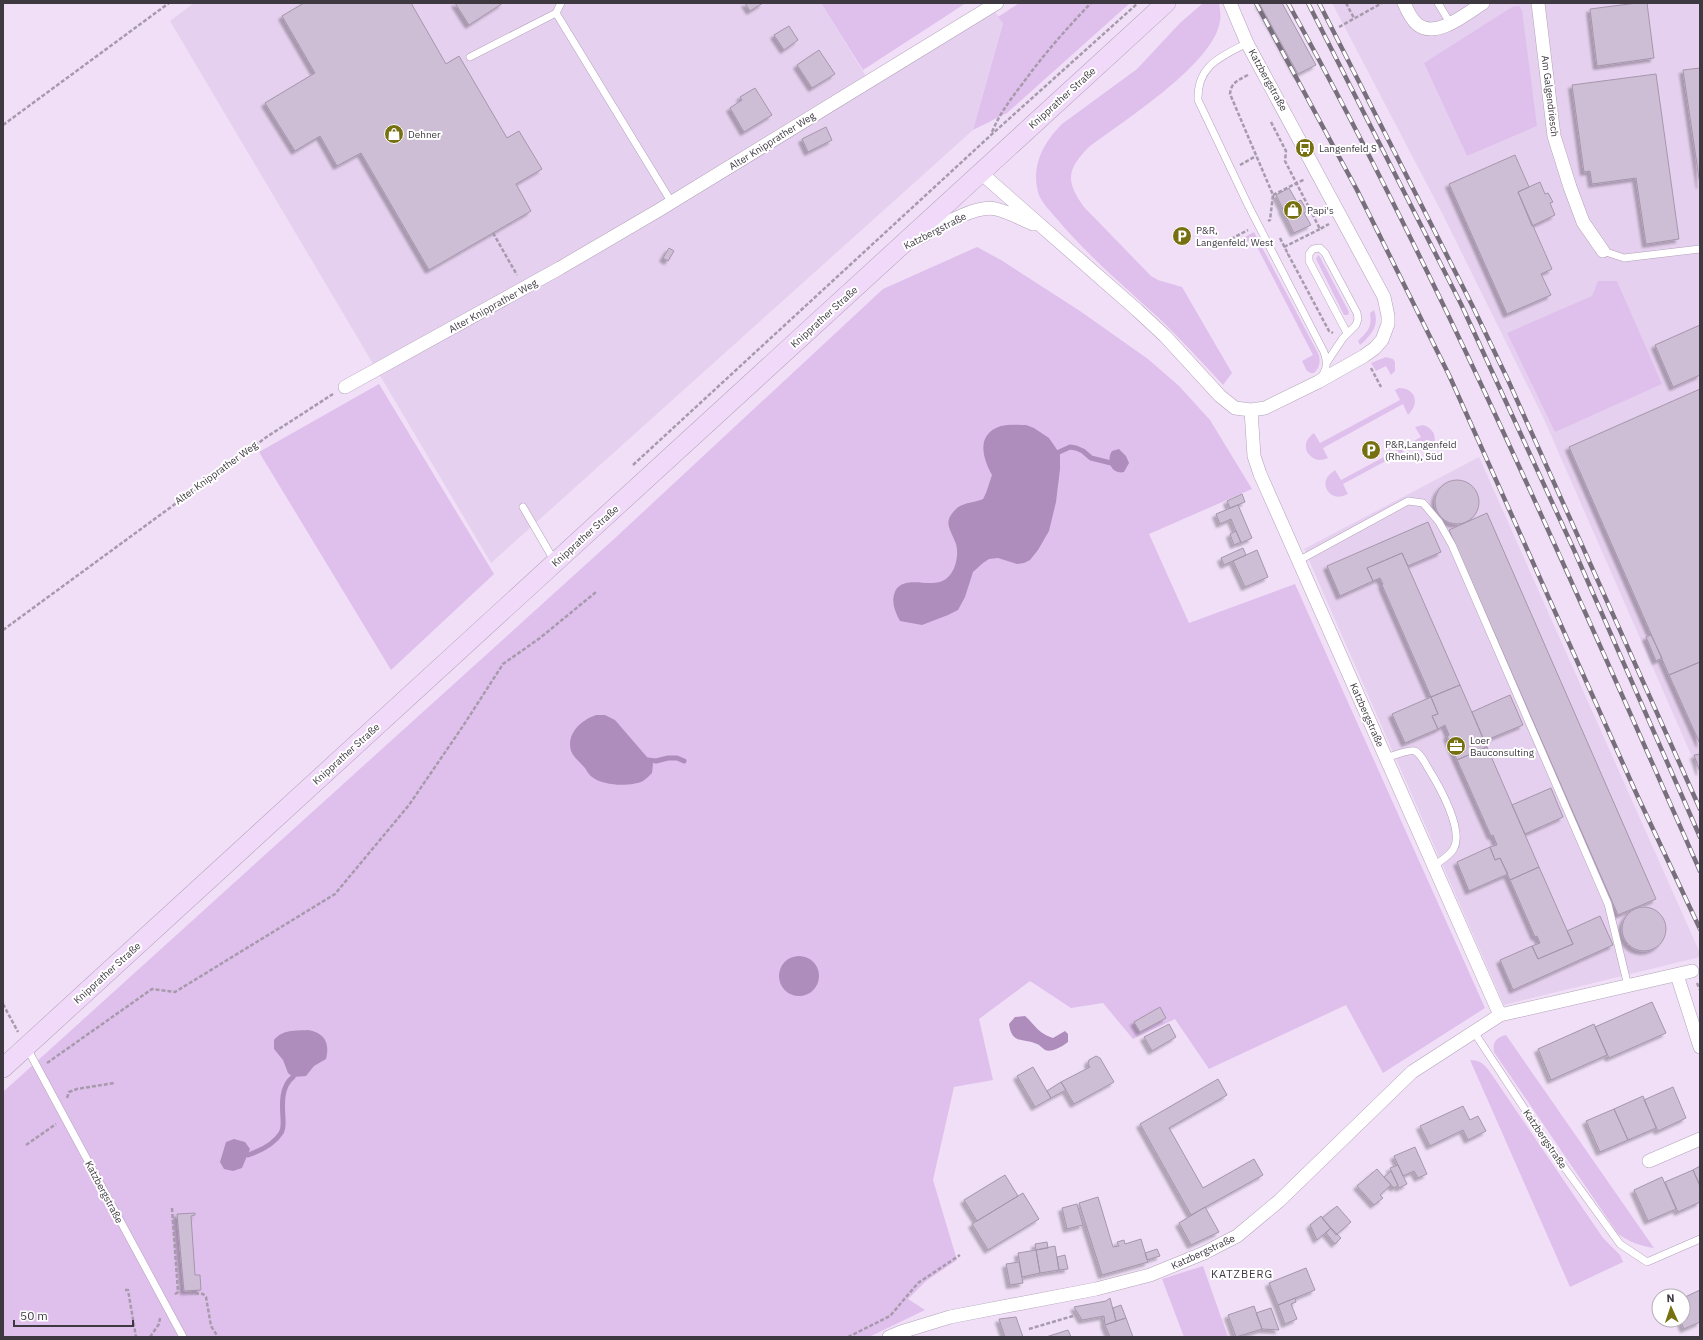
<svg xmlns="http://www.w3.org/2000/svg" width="1703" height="1340" font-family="'IBM Plex Sans',sans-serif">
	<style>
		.built { fill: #e6d0ef }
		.green { fill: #dfc0ec }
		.water { fill: #ae8cbc }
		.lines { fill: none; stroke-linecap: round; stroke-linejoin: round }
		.stream { stroke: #ae8cbc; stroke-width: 5 }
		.building { fill: #cebed5; stroke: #a596ac; filter: url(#shadow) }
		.lane-casing { stroke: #b2a2b9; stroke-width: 8 }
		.street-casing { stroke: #b2a2b9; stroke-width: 14 }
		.secondary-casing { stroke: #b2a2b9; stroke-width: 20 }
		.path { stroke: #a79aac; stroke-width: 2.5; stroke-dasharray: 4 2; stroke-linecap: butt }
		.lane { stroke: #fff; stroke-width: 7 }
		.street { stroke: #fff; stroke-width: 13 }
		.secondary { stroke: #f0d9f9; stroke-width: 19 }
		.rail-casing { stroke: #786f7d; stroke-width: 4.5 }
		.rail { stroke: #fff; stroke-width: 3; stroke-dasharray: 9; stroke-linecap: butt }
		.labels { text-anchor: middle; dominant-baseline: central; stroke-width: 4; stroke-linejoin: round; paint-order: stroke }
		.street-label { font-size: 10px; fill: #3e3841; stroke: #fff }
		.poi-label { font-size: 10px; fill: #3e3841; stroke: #fff; text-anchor: start }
		.neighbourhood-label { font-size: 11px; letter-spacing: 1px; fill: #3e3841; stroke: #fff }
	</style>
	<defs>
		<filter id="shadow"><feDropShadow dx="-3.5" dy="3.5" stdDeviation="1" flood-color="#0004"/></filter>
	</defs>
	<rect width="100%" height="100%" fill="#f0dff7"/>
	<path class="built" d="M194,3H821L869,81L989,5L1003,22L973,130L491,563L170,21Z
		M1332,3H1700V775L1543,417L1443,215Z
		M1479,457L1700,953V957L1504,1005L1304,549Z"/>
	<path class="green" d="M821,3H966L863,70Z
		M1019,3H1130L1007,113L973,130L1003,23L998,17Z
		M1203,3H1219C1220,9 1221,16 1220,21C1214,64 1123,121 1089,147C1067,169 1065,181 1084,207L1151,276L1158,280L1182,287L1232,373L1223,385C1203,363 1183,342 1162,321C1126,288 1089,257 1057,219C1051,212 1040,201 1038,192C1031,165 1044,142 1062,124L1137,69L1180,23Z
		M1519,6L1522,10L1537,126L1467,156L1424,63L1512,7Z
		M1254,232L1318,353C1321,361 1320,367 1314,373H1311L1307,371L1302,361L1313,355L1253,239L1242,244L1243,238Z
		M977,247L1001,260L1080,311L1148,359L1179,386L1210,420L1252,489L1149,534L1189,623L1295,584L1485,1008L1383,1073L1346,1005L1209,1069L1175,1019L1133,1039L1103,1003L1071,1008L1030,981L979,1019L993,1080L954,1087L933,1180L957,1260L926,1281L908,1299L925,1310L869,1337H3V1092L614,539L883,289Z
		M1318,255L1320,257L1349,312L1348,315H1344L1316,259Z
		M1598,281H1617L1662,384L1555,432L1507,333L1592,296Z
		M1374,310C1380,326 1371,335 1360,345L1358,341C1368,331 1372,328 1370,313Z
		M1386,357L1393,359L1395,362V371L1391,375L1386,366L1376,371L1371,363Z
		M379,384L494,574L391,670L259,452Z
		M1399,388C1416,388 1420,404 1408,415L1403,404L1323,448L1328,458C1319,462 1313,460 1307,452C1304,444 1307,438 1314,433L1320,443L1400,400L1395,390Z
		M1423,425C1436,429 1439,442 1428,451L1423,441L1343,484L1348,494C1339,498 1333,498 1327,490C1323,481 1327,476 1335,470L1341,480L1421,437L1415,427Z
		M1506,1035L1654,1248C1640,1246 1630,1242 1618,1234L1494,1052C1492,1042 1497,1037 1506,1035Z
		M1470,1060C1480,1060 1484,1064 1490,1072L1603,1238L1620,1255L1623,1262L1570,1287Z
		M1203,1266L1228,1337H1184L1162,1279Z"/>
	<path class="water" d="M1026,425L1034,428L1049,438L1060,454V469L1056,502L1049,531L1038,550L1030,560L1024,563L1017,564L998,558L989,559L983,563L973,572L965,597L958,610L948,615L922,625L900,621C894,610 890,599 897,588C911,575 933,590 947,578C956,571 959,554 956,544C950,528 942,522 957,508C965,502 974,503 983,499L986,493L992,475C982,457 976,434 1001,426C1009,424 1019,425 1026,425Z
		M1119,449L1126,456L1129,463L1124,472C1111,475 1106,460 1112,451Z
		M596,715H605L615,720L653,764L652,773C649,776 646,779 643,781C631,787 603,786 592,777C589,775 587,771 585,768C580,762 574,758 571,751C566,734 581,720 596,715Z
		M779 976a20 20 0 1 1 40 0a20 20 0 1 1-40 0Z
		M1025,1016C1036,1026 1038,1033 1053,1038L1065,1031L1068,1034V1042C1063,1046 1052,1053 1045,1050C1042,1048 1040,1045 1037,1044C1022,1037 1012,1045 1009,1024L1015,1017Z
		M308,1030C325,1033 330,1043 326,1059L314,1066L306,1076L293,1077L288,1073L283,1060L274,1049V1040C283,1029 295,1031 308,1030Z
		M234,1139L245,1142L250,1149L242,1168L233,1171L224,1169L220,1162L226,1142Z"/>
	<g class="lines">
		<path class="stream" d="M1059,452L1070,447L1076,448L1083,451L1091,458L1111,463
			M648,760L656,761L668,758H677L684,761
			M248,1155C260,1151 274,1144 281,1133C284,1128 283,1123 283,1118C282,1104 281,1086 293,1077"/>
	</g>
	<path class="building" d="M304,3H411L446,64L459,56L507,138L519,131L542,169L516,184L531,211L429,270L361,153L337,166L320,136L295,151L265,103L315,73L282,16Z
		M455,3H503L469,25Z
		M745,3H763L750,11Z
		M1259,3H1282L1316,65L1298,74Z
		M1637,3H1647L1654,58L1597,66L1590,9Z
		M789,26L798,40L784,50L774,35Z
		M819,50L835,74L812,88L797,65Z
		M1700,68V185L1683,70Z
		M1656,74L1679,239L1646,244L1636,178L1592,184L1590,171L1584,172L1572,85Z
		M755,88L772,115L744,132L730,108L742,100L740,97Z
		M826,127L832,140L808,152L802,139Z
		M1515,155L1529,187L1518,192L1552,269L1541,274L1551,295L1507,314L1449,184Z
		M1540,182L1545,194L1548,193L1553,202L1550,203L1555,215L1532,226L1518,192Z
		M1289,188L1297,202L1283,209L1276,195Z
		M1301,200L1307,211L1304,213L1311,225L1294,233L1282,209Z
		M669,248L674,251L668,261L663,258Z
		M1700,325V375L1673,387L1655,345Z
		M1700,389V662L1669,675L1569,447Z
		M1435 502a22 22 0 1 1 44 0a22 22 0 1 1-44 0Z
		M1242,494L1245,502L1230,508L1227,501Z
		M1238,505L1252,538L1241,543L1231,519L1220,524L1216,514Z
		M1487,513L1656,899L1618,915L1449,530Z
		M1428,522L1441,552L1408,566L1402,553L1367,568L1373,581L1340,596L1327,566Z
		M1236,531L1241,542L1234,545L1230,534Z
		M1243,548L1246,555L1224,565L1221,558Z
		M1257,550L1268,577L1245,587L1233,561Z
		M1402,553L1460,685L1431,697L1382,585L1383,584L1380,578L1373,581L1367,568Z
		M1651,635L1662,658L1656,661L1646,637Z
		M1700,662V744L1669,675Z
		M1460,685L1487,747L1457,760L1447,736L1449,735L1445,725L1438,729L1432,716L1438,714L1431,697Z
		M1510,695L1523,725L1484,741L1472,712Z
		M1431,697L1438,714L1432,716L1438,729L1405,743L1392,714Z
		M1487,747L1539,867L1510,880L1500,858L1495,860L1490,847L1497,845L1493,835L1491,836L1457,760Z
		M1700,754V772L1694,755Z
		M1551,788L1563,817L1525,834L1512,805Z
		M1490,847L1495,860L1500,858L1508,874L1469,891L1457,862Z
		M1539,867L1573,944L1538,959L1532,946L1540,943L1537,936L1535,937L1510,880Z
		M1622 929a22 22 0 1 1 44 0a22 22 0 1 1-44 0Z
		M1600,916L1613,945L1513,990L1500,960L1532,946L1538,959L1573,944L1567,931Z
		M1652,1002L1666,1033L1609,1058L1595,1027Z
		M1160,1007L1166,1018L1140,1032L1134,1022Z
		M1169,1024L1176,1037L1152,1051L1144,1037Z
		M1594,1024L1607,1055L1551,1080L1538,1049Z
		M1096,1056L1100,1058L1114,1082L1074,1104L1061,1082L1090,1067L1088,1064L1089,1060Z
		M1033,1067L1051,1098L1035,1107L1017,1076Z
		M1218,1079L1227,1095L1169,1128L1203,1188L1254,1159L1263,1175L1191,1215L1140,1124Z
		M1061,1082L1066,1090L1051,1098L1047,1091Z
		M1673,1087L1686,1118L1658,1131L1644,1100Z
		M1643,1096L1656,1128L1628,1140L1614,1109Z
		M1463,1106L1470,1120L1478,1116L1486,1131L1468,1140L1463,1130L1430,1146L1420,1126Z
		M1614,1109L1628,1140L1600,1152L1586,1121Z
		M1415,1147L1427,1174L1418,1178L1414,1171L1403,1176L1394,1156Z
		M1398,1165L1407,1184L1399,1188L1390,1168Z
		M1700,1166V1186L1693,1170Z
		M1377,1169L1391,1185L1380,1195L1383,1198L1374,1205L1357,1186Z
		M1693,1170L1700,1186V1202L1678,1212L1665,1182Z
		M1391,1171L1398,1185L1394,1188L1384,1177Z
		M1005,1175L1018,1196L977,1221L964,1200Z
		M1662,1177L1676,1209L1648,1221L1634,1190Z
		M1023,1193L1039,1219L988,1250L972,1224Z
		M1098,1197L1113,1247L1119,1246L1117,1242L1124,1240L1125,1244L1141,1239L1148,1262L1102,1275L1079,1203Z
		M1077,1204L1083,1225L1067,1229L1062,1208Z
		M1337,1206L1351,1222L1336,1235L1322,1218Z
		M1205,1207L1219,1232L1191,1245L1179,1223Z
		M195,1213V1215L191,1216L195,1275H200L201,1290L184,1291L177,1214Z
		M1321,1216L1331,1228L1317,1240L1310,1225Z
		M1331,1228L1341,1238L1335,1244L1326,1233Z
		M1047,1242L1048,1248L1036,1250L1035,1244Z
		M1055,1246L1059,1270L1040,1273L1036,1250Z
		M1157,1249L1160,1256L1147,1260L1145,1253Z
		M1036,1250L1040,1273L1022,1277L1018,1253Z
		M1065,1255L1068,1269L1059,1270L1057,1257Z
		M1019,1262L1023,1283L1010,1285L1006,1264Z
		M1306,1268L1315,1290L1278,1305L1269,1283Z
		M1700,1290V1322L1684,1329L1680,1320H1683V1298Z
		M1110,1298L1116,1321L1105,1325L1104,1316L1082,1320L1074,1307L1106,1301Z
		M1295,1298L1296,1302L1291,1304L1297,1319L1285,1324L1278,1305Z
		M1121,1305L1126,1318L1116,1321L1113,1308Z
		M1254,1306L1262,1329L1236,1337L1228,1315Z
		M1271,1308L1279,1330L1262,1329L1256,1313Z
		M1016,1317L1023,1337H1005L999,1319Z
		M1126,1318L1133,1337H1110L1105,1325Z
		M1068,1330L1071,1337H1046Z"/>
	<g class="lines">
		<defs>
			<path id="lane" d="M1438,3L1450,23
				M556,13L561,3
				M1247,43C1221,57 1197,65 1198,100L1249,207L1324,352C1328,364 1327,369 1320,379
				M470,57L556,13L672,203
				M1603,251L1624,258L1700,249
				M1327,362L1343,338L1356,325L1358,319L1357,313L1325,253L1320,248L1313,249L1309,254V261L1347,333
				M523,507L555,562
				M1298,561L1408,501L1423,503L1439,522L1452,545L1608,904L1628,986
				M1386,758C1392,756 1410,749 1415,751C1421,754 1425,763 1428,768C1438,784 1464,829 1454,848C1451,855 1440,861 1434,866
				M1474,1032L1549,1146L1620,1244L1647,1262L1700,1239
				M27,1048L183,1337"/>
			<path id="street" d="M1404,3C1407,10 1411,19 1417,24C1436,40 1467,13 1483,3
				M1538,3L1554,136L1570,187L1583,222L1603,251
				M981,173L1137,310L1165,336L1220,396L1235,408L1251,410L1265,408L1318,382L1364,356L1375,348L1382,340L1388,324V316L1384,297L1247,43L1230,3
				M917,239C935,229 975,204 996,209C1009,212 1021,219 1033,224
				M345,387L560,268L659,210L997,3
				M1251,410L1254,456L1260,474L1500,1015
				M1677,975L1700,1047
				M1649,1161L1700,1139
				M889,1337L901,1332L950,1317L1096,1289L1150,1275L1204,1253L1237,1236L1279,1201L1412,1072L1500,1015L1692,971"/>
			<path id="secondary" d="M3,1068L1166,3"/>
		</defs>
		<use href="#lane" class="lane-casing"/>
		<use href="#street" class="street-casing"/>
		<use href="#secondary" class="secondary-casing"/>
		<path class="path" d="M1346,3L1354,18
			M1339,27L1382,3
			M1248,75C1239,80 1231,82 1230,94L1273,195L1270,220L1268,221
			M1271,122L1286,151L1285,161L1320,229L1329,224
			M3,125L169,3
			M992,132C1000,113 1010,100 1023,83C1044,54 1067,28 1091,3
			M1240,165L1256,156
			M1273,195L1305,179
			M493,233L517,275
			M1280,238L1288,254H1287
			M1231,239L1248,230
			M1284,247L1320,229
			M1288,254L1329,331L1333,333
			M1371,368L1381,387
			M633,465L991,135L1138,3
			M3,630L268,436L333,394
			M1697,983L1700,990
			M3,1004L18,1032
			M47,1063L152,989L175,992L335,894L409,805L463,726L503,664L540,638L596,592
			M67,1098L69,1092L77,1089L114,1083
			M26,1145L56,1124
			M172,1208L178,1292L174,1295
			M125,1290H128L136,1337
			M191,1291V1293L203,1294L206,1297L211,1326L218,1337
			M1029,1329L1073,1316
			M150,1337L159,1324L160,1318
			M848,1337L890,1316L918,1283L960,1255"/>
		<use href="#lane" class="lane"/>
		<use href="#street" class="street"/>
		<use href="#secondary" class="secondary"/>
		<defs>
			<path id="rail" d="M1256,3L1357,190L1449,375L1637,795L1700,929
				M1288,3C1443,283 1570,578 1700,871
				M1308,3L1461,304L1574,550L1700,837
				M1319,3L1472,305L1508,380L1700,809"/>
		</defs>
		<use href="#rail" class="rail-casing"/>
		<use href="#rail" class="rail"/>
	</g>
	<defs>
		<symbol id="shop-disc" viewBox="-11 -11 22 22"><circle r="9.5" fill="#767011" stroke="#fff"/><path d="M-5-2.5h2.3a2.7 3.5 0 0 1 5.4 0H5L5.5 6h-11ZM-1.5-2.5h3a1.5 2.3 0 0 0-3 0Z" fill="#fff"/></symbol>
		<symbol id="bus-disc" viewBox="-11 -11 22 22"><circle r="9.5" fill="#767011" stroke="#fff"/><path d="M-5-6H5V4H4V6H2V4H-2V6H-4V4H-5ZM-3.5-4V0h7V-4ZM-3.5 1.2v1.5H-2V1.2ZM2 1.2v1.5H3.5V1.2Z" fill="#fff"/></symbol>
		<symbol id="parking-disc" viewBox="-11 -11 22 22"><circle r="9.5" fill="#767011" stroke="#fff"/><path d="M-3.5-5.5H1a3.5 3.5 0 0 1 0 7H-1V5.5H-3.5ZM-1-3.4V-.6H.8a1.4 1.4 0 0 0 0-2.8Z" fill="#fff"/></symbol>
		<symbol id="office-disc" viewBox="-11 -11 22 22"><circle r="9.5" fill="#767011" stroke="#fff"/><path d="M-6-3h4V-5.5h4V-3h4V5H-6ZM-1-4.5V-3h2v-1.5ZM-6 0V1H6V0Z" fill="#fff"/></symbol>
	</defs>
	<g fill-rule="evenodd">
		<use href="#shop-disc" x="383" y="123" width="22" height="22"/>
		<use href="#bus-disc" x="1294" y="137" width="22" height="22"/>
		<use href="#shop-disc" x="1282" y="199" width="22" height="22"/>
		<use href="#parking-disc" x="1171" y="225" width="22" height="22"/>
		<use href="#parking-disc" x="1360" y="439" width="22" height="22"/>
		<use href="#office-disc" x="1445" y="735" width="22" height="22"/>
	</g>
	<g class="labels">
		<g class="street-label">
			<text transform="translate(1268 80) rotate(61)">Katzbergstraße</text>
			<text transform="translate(1550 96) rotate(83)">Am Galgendriesch</text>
			<text transform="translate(1062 98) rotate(-42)">Knipprather Straße</text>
			<text transform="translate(772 141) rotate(-32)">Alter Knipprather Weg</text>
			<text transform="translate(935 231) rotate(-27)">Katzbergstraße</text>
			<text transform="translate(493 306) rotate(-29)">Alter Knipprather Weg</text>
			<text transform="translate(824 317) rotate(-42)">Knipprather Straße</text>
			<text transform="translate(216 473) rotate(-36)">Alter Knipprather Weg</text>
			<text transform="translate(585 536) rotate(-42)">Knipprather Straße</text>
			<text transform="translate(1367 715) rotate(66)">Katzbergstraße</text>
			<text transform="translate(346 754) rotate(-42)">Knipprather Straße</text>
			<text transform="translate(107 973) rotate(-42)">Knipprather Straße</text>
			<text transform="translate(1545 1139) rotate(56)">Katzbergstraße</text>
			<text transform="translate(104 1192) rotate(62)">Katzbergstraße</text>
			<text transform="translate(1203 1252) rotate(-25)">Katzbergstraße</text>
		</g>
		<g class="poi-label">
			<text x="408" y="134">Dehner</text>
			<text x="1319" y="148">Langenfeld S</text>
			<text x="1307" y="210">Papi's</text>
			<text x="1196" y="230">P&amp;R,<tspan x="1196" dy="12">Langenfeld, West</tspan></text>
			<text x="1385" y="444">P&amp;R,Langenfeld<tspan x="1385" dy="12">(Rheinl), Süd</tspan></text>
			<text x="1470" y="740">Loer<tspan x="1470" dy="12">Bauconsulting</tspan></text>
		</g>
		<g class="neighbourhood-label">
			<text x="1242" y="1274">KATZBERG</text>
		</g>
	</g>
	<rect width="1703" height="1340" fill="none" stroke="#3e3841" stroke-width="8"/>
	<g transform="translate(1671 1308) rotate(357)"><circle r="19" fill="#ffffff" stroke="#b2afb3"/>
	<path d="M0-3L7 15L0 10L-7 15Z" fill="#767011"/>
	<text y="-6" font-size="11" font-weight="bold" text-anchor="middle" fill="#3e3841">N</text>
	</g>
	<path d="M14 1320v6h119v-6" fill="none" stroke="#3e3841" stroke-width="2"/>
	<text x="20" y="1320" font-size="12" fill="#3e3841" stroke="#ffffff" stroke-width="3" paint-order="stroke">50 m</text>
</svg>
